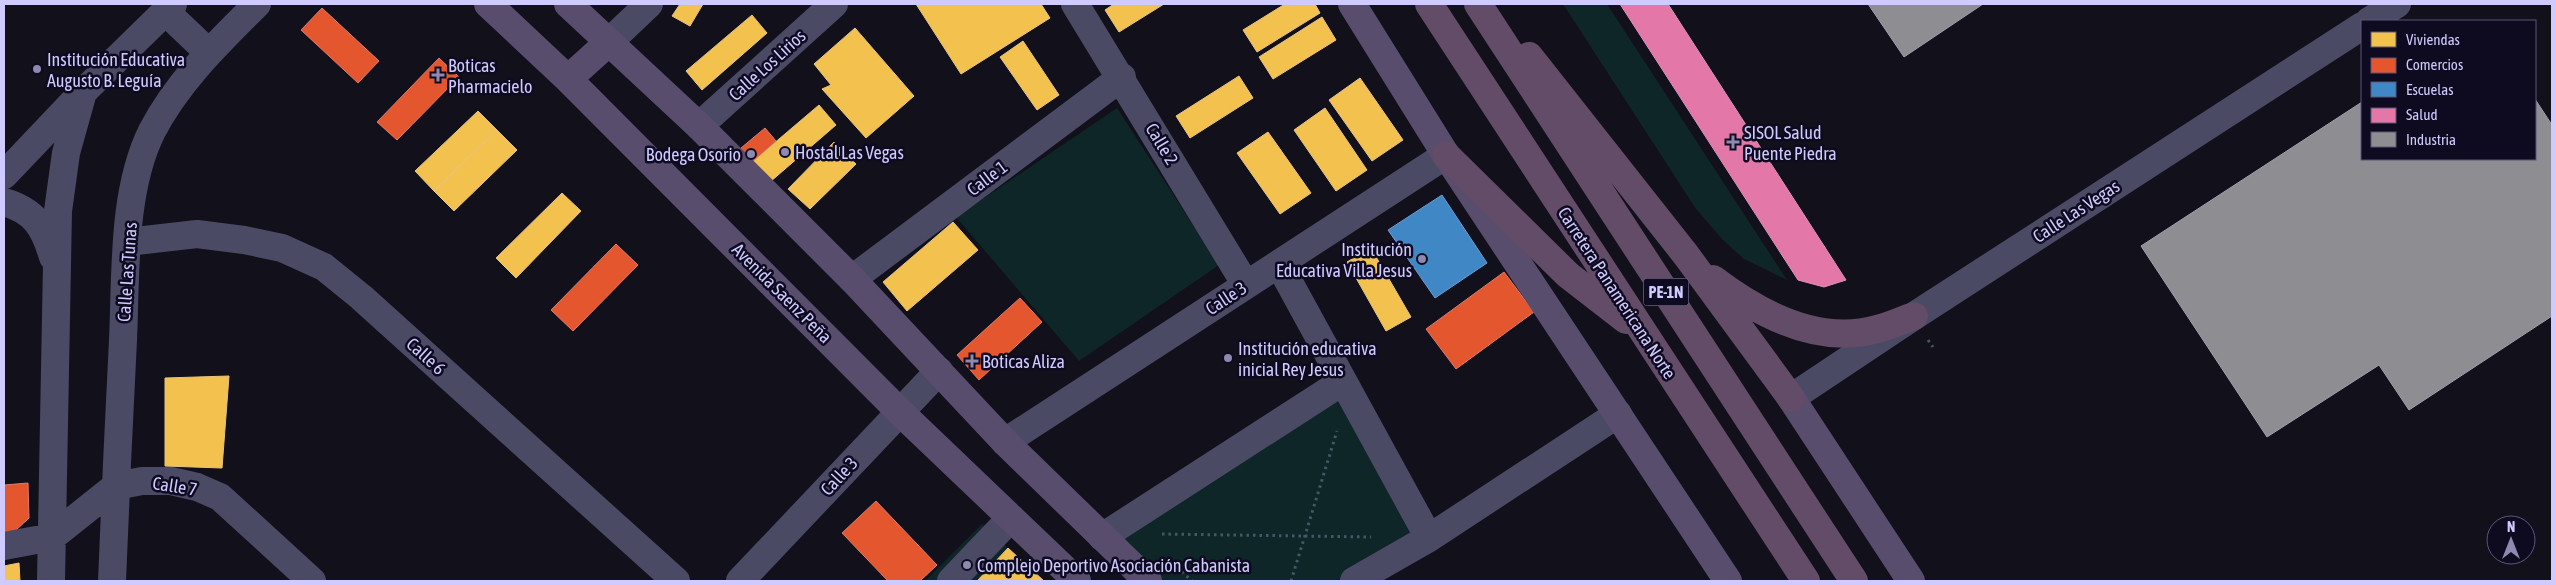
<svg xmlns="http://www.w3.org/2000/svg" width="2556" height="585" font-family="'Asap Condensed',sans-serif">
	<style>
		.green { fill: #0e2627 }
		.homes { fill: #f2c14e; stroke: #e8c483 }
		.shops { fill: #e4572e; stroke: #de7a6d }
		.schools { fill: #3f88c5; stroke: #6a9cd6 }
		.health { fill: #e377a8; stroke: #dd90c2 }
		.industry { fill: #8d8d92; stroke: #a19fb3 }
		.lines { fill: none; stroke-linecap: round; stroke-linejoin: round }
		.path { stroke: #455765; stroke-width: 3; stroke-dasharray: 2.5 4; stroke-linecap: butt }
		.minor { stroke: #4b4a65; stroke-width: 28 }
		.major { stroke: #594d6e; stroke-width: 28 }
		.highway { stroke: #624c67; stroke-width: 28 }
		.poi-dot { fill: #8d89af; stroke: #0e0b20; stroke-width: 2 }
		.labels { text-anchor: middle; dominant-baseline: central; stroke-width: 5; stroke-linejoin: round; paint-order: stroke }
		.shield { fill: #0e0b20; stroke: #9591bc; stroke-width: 1 }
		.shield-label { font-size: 16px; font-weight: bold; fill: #cfcaff }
		.poi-label { font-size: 18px; fill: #cfcaff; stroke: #0e0b20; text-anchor: start }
		.street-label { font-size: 18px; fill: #cfcaff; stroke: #0e0b20 }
	</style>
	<rect width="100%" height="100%" fill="#12101b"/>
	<path class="green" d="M1563,4H1607L1787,280L1744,259L1723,240L1696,209Z
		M1117,108L1219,265L1079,361L956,217Z
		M1349,372L1435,523L1346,581H1127L1090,544Z
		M982,524L1008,548L977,581H925Z"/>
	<path class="homes" d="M680,4H703L690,26L672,16Z
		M916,4H1041L1050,18L961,74Z
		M1114,4H1164L1119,32L1105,10Z
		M1285,4H1315L1320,13L1257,52L1243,30Z
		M752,15L767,33L702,90L686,71Z
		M1322,17L1336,40L1273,79L1259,57Z
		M855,28L914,96L866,138L822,89L831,85L814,64Z
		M1023,41L1059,95L1037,110L1000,57Z
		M1239,76L1253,98L1190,138L1176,116Z
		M1360,78L1403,140L1372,161L1329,100Z
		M819,105L836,125L770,182L752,162Z
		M1325,108L1367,170L1336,191L1294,130Z
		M478,111L497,130L434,191L415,171Z
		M497,130L517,150L454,211L434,191Z
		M1268,132L1311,193L1280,214L1237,153Z
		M834,142L856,164L810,209L788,189Z
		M562,193L581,211L516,278L496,258Z
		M953,222L978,250L907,311L883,282Z
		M1371,248L1411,317L1386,331L1347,262Z
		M229,376L222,468L165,466V378Z
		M1008,548L1044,581H977Z
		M19,563L20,581H4V566Z"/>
	<path class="shops" d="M322,8L379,61L358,83L301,30Z
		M439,58L459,77L397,140L377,122Z
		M765,128L776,141L752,162L741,148Z
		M616,244L638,265L573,331L551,310Z
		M1504,272L1534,312L1456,369L1426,329Z
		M1020,298L1042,322L979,380L957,355Z
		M28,483L29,518L15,531L4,532V485Z
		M876,501L937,565L920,581H888L842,533Z"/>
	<path class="schools" d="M1442,195L1487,263L1435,298L1388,230Z"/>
	<path class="health" d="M1620,4H1668L1846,280L1824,287L1798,280Z"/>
	<path class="industry" d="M1868,4H1983L1904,57Z
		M2535,99L2552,125V316L2409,410L2379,365L2267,437L2141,246L2362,102V159H2535Z"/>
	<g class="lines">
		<path class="path" d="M1928,340L1933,347
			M1162,534L1371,537
			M1172,563L1192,581
			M1291,581L1337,431"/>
		<path class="minor" d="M1075,4L1246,285
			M165,11L209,53
			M2369,21L2397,4
			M609,42L649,4
			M699,126L834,4
			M4,175L83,92L173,4
			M4,202C35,211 44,227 53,257
			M127,242L197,234L244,240L282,248L324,267L361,297L676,581
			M1279,264L1429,538
			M852,279L1122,77
			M1791,398L1914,316L2362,26
			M1005,442L1446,155
			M1102,537L1342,382
			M4,546L52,537L116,486L142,481H171L197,487L220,497L312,581
			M51,581L58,211L66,153L83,92
			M112,581C115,501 119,420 123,340C126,274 122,191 152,131C178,81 218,43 257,4
			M740,581L939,371
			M951,581L1011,518
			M1354,581L1429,538L1618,414"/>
		<path class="major" d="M488,4L568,79L900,412L1077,581
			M568,4L699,126L852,279L1005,442L1148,581
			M1352,4L1446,155L1728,581
			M568,79L609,42
			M1791,398L1911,581"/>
		<path class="highway" d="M1429,4L1806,581
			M1478,4L1854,581
			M1529,56L1686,255L1791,398
			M1446,155L1568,275L1626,320
			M1713,279C1759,314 1818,346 1877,329C1890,326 1902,320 1914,316"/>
	</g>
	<g class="poi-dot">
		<circle cx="37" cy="69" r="5"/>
		<path d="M435.5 67.5h5v5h5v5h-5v5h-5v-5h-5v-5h5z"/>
		<path d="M1730.5 134.5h5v5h5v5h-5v5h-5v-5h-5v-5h5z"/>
		<circle cx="785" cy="152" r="5"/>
		<circle cx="751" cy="154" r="5"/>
		<circle cx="1422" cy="259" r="5"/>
		<circle cx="1228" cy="358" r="5"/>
		<path d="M969.5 353.5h5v5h5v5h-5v5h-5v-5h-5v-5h5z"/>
		<circle cx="967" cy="565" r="5"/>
	</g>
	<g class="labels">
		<rect class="shield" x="1643.5" y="278.5" width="45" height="27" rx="4"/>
		<g class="shield-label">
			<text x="1666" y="292">PE-1N</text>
		</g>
		<g class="poi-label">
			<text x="47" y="59">Institución Educativa<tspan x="47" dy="21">Augusto B. Leguía</tspan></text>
			<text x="448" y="65">Boticas<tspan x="448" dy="21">Pharmacielo</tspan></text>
			<text x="1744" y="132">SISOL Salud<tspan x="1744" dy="21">Puente Piedra</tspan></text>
			<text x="795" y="152">Hostal Las Vegas</text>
			<text x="741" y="154" text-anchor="end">Bodega Osorio</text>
			<text x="1412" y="249" text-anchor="end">Institución<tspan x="1412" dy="21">Educativa Villa Jesus</tspan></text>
			<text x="1238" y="348">Institución educativa<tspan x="1238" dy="21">inicial Rey Jesus</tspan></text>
			<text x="982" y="361">Boticas Aliza</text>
			<text x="977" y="565">Complejo Deportivo Asociación Cabanista</text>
		</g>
		<g class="street-label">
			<text transform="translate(767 65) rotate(-42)">Calle Los Lirios</text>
			<text transform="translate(1162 144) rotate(59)">Calle 2</text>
			<text transform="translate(987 178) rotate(-37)">Calle 1</text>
			<text transform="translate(2076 211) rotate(-33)">Calle Las Vegas</text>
			<text transform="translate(127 272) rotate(-86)">Calle Las Tunas</text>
			<text transform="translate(782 293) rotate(45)">Avenida Saenz Peña</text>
			<text transform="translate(1617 293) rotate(57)">Carretera Panamericana Norte</text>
			<text transform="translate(1226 298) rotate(-33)">Calle 3</text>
			<text transform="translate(426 356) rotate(42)">Calle 6</text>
			<text transform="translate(839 476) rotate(-47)">Calle 3</text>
			<text transform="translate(175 486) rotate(9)">Calle 7</text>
		</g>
	</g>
	<rect width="2556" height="585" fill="none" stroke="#cfcaff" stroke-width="10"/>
	<rect x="2361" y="20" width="175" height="140" fill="#0e0b20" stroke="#5b5779"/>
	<rect x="2371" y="32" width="25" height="15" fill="#f2c14e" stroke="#5b5779"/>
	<text x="2406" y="45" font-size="15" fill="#cfcaff">Viviendas</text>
	<rect x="2371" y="58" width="25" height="15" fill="#e4572e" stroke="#5b5779"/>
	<text x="2406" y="70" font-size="15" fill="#cfcaff">Comercios</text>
	<rect x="2371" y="82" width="25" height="15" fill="#3f88c5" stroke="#5b5779"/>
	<text x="2406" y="95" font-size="15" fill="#cfcaff">Escuelas</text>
	<rect x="2371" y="108" width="25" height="15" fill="#e377a8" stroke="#5b5779"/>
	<text x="2406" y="120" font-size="15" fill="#cfcaff">Salud</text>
	<rect x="2371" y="132" width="25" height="15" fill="#8d8d92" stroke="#5b5779"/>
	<text x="2406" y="145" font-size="15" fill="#cfcaff">Industria</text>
	<g transform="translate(2511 540)"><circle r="24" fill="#0e0b20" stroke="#5b5779"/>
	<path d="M0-4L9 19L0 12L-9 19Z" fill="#8d89af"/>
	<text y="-8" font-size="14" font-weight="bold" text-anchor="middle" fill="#cfcaff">N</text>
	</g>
</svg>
